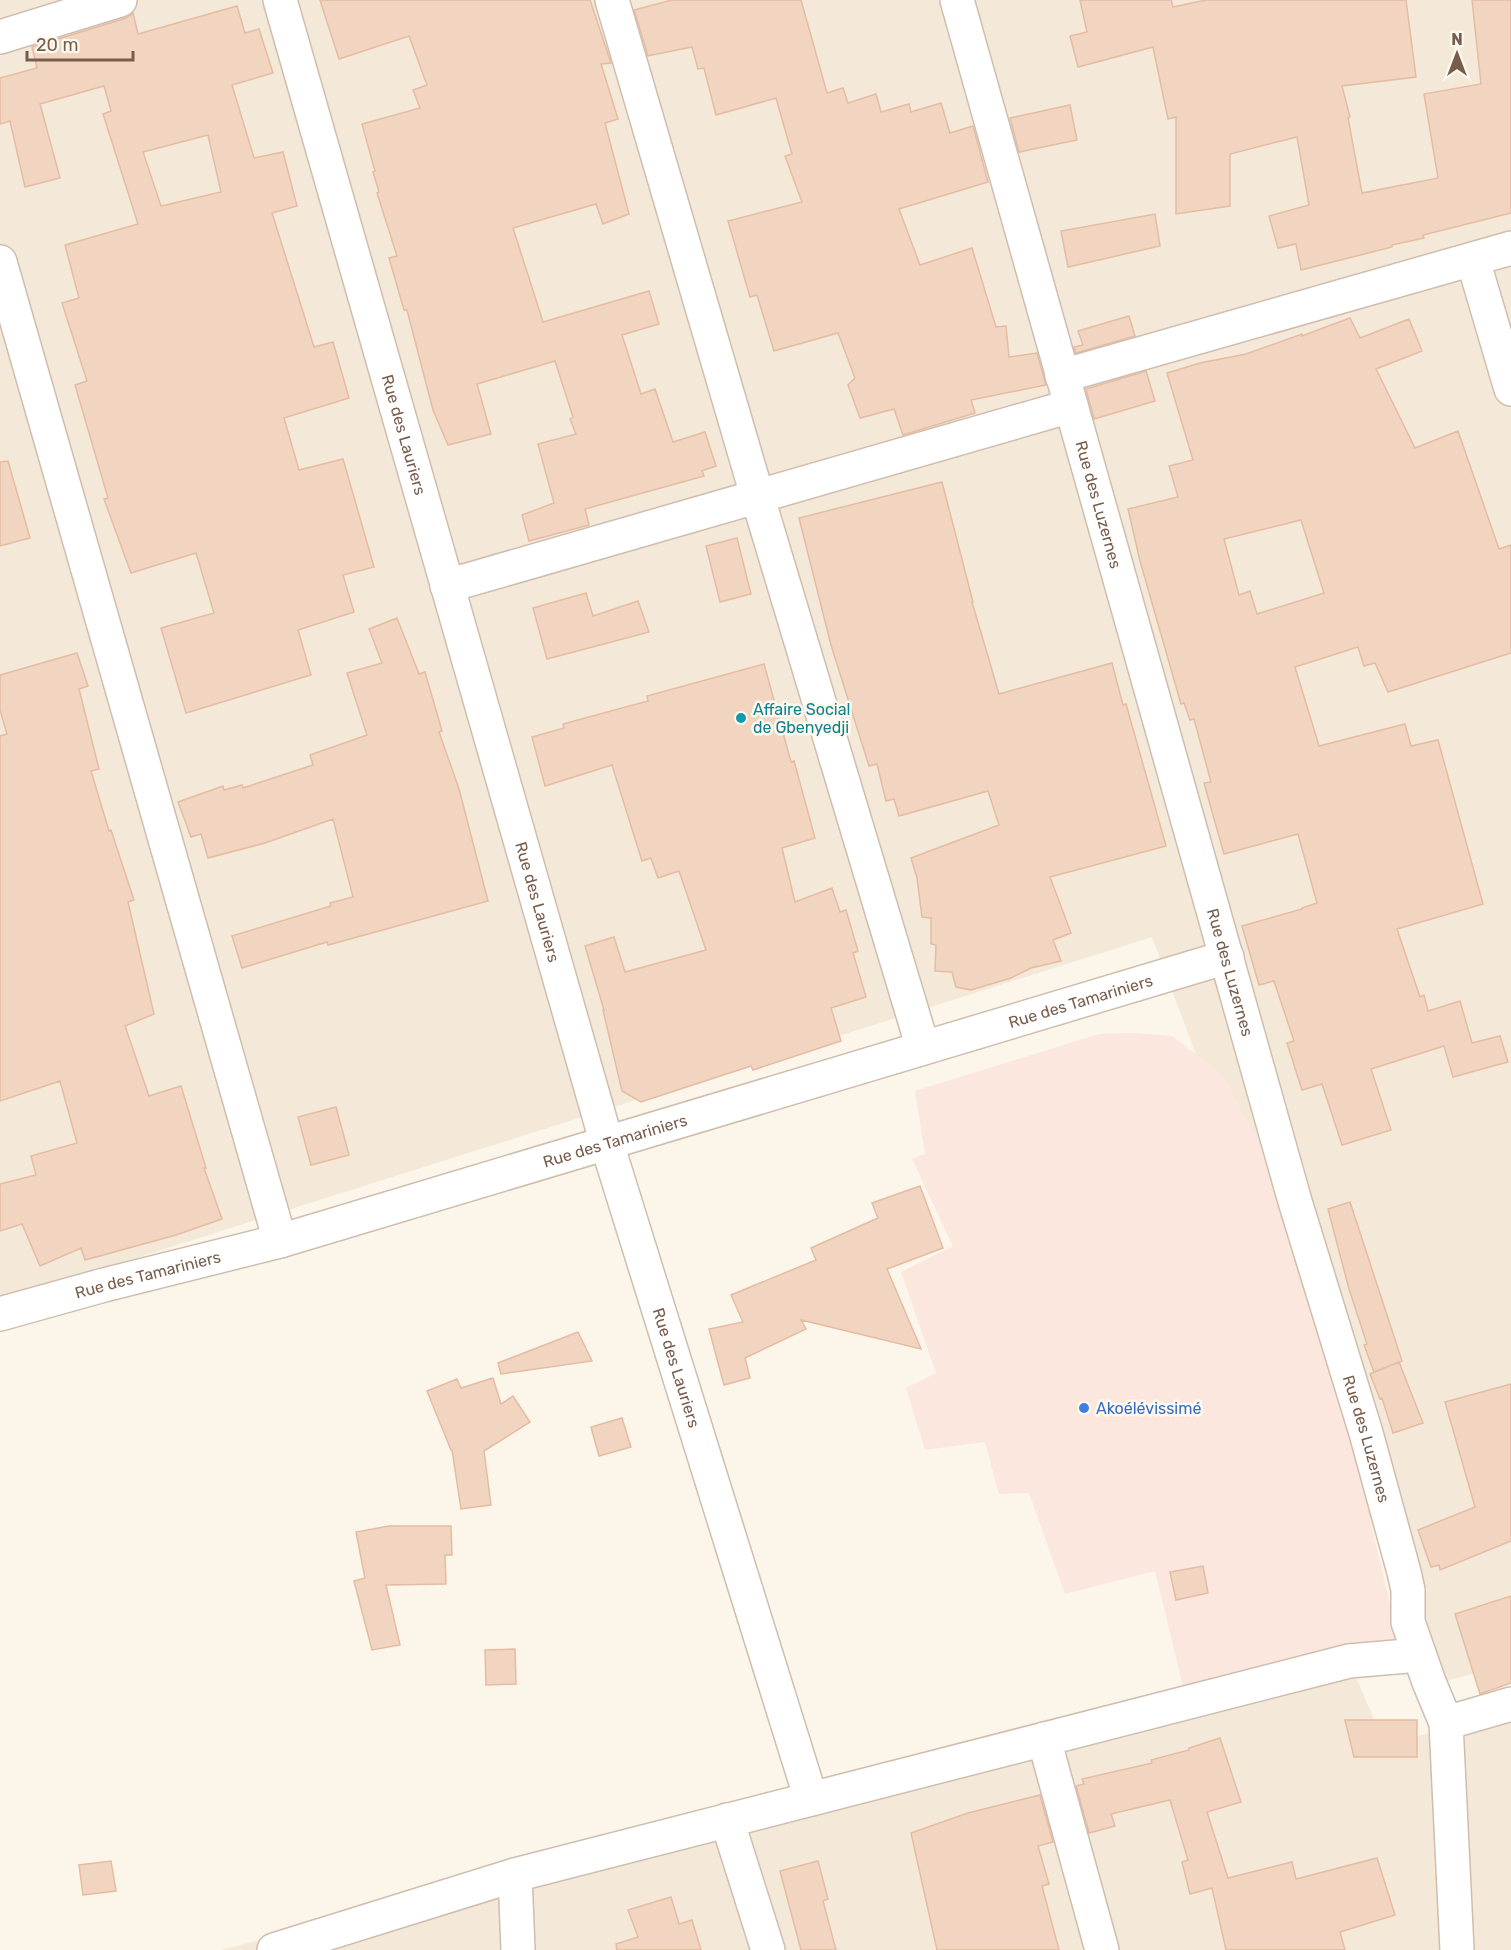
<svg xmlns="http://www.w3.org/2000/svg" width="1511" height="1950" font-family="Rubik,sans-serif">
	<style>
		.residential { fill: #f4e8d8 }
		.commercial { fill: #fce7de }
		.building { fill: #f2d5c1; stroke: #e4bca2; stroke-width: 1.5; fill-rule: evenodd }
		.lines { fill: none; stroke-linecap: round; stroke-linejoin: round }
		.street-casing { stroke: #cfbeaf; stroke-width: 36 }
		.street { stroke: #fff; stroke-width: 33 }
		.culture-dot { fill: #0f9aa8; stroke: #fff9f0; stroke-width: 2 }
		.shop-dot { fill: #3f7fe0; stroke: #fff9f0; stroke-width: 2 }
		.labels { text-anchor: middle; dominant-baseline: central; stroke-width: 5; stroke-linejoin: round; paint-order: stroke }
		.street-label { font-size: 16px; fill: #785d4d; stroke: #fff9f0 }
		.culture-label { font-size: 16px; fill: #0d838f; stroke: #fff9f0; text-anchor: start }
		.shop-label { font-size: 16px; fill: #366cbe; stroke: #fff9f0; text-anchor: start }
	</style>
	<rect width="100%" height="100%" fill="#fcf5ea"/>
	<path class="residential" d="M0,0H1511V1663L1432,1685L1152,937L0,1301Z
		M1349,1661L1385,1745L1511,1711V1950H221Z"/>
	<path class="commercial" d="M1131,1033L1172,1036L1224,1076L1271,1170L1342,1404L1398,1637L1350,1658L1186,1699L1155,1571L1065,1594L1029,1493L999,1494L985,1442L925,1450L906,1388L936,1373L901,1272L953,1246L912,1159L925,1154L915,1091L1099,1034Z"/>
	<path class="building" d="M320,0H590L611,63L601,64L618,119L605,123L629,214L603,224L596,204L513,228L543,322L649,291L659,324L622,335L641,394L655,389L673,442L705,432L716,466L702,471L704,476L585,509L589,525L529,541L522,515L554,503L538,444L576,434L570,419L573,417L555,361L477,384L491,434L448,445L433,410L407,310H404L389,258L397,256L377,193L379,192L373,172L375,171L362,124L420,108L413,90L427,85L409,36L339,59Z
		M672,0H801L827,93L843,88L848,103L876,94L881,112L909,104L911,112L941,103L950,133L973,126L988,182L899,209L920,265L972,248L996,327L1006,326L1009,357L1037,353L1046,385L971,400L975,413L903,435L894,409L860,418L848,385L855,378L838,333L774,351L757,295L750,297L728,221L802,202L785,156L792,154L776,98L716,115L704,68L698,69L692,47L648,56L634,10Z
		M1080,0H1171L1173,7L1206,0H1406L1416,77L1342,86L1350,117L1348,118L1362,193L1438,178L1424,94L1481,84L1472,0H1511V213L1423,235L1424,238L1392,245V247L1301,270L1296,244L1278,248L1269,216L1309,205L1297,137L1230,154V206L1176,214V117L1168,119L1153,47L1078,67L1070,36L1087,32Z
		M237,6L245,33L259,29L273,73L232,85L254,158L283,152L297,206L272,213L314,347L333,342L349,398L284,418L299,470L343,459L374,567L343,575L354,612L298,630L311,675L186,713L161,628L214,613L196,553L131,573L104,499L108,498L75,385L87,381L62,303L79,298L65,245L138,224L103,114L111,111L104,86L40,104L60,178L25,187L10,121L0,124V78L37,68L32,47L126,18L133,13L138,34ZM208,135L221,192L161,206L143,152Z
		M1070,105L1077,140L1019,152L1010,118Z
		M1155,214L1160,246L1068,267L1061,231Z
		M1129,316L1135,336L1076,353L1074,347L1083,345L1078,331Z
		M1350,318L1360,338L1409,319L1422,351L1376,369L1415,448L1458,431L1499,549L1511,545V653L1388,692L1375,663L1364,666L1358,647L1295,667L1319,746L1405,724L1411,746L1438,740L1483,904L1397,929L1420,997L1424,995L1428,1011L1460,1001L1472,1043L1500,1036L1508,1062L1453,1077L1444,1046L1371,1069L1391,1130L1342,1145L1322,1084L1302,1090L1287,1043L1294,1041L1274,981L1259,985L1242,926L1302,909V908L1317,903L1298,834L1224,854L1204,783L1211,782L1194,719L1190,720L1184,703L1181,704L1140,561L1128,509L1178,497L1169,466L1193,460L1167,373L1200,363L1246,354L1302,334V336ZM1301,520L1324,593L1257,614L1250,591L1239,595L1224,539Z
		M1146,371L1155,401L1094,419L1086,389Z
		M8,461L30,538L0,546V462Z
		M942,482L973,602H972L999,694L1112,663L1123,705L1126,704L1166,846L1050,877L1071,933L1053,940L1061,961L1031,968L1011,978L971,990L956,987L952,972L935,971L936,945L931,944V918L922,917L917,878L911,858L999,825L988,791L899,816L894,799L886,801L877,764L869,766L831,645L799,518Z
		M737,538L751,594L720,602L706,546Z
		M586,593L593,616L638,601L649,632L547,659L533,608Z
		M397,618L419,674L425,672L442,731L439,732L459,789L488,901L328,945L327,942L242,968L232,936L331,906L330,903L353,897L333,819L265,843L208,858L201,834L191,837L178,802L223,786L224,790L242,785L243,788L313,765L310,755L367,735L347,673L382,663L369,629Z
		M77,653L88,686L79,689L99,769L91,771L109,831L111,830L134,900L128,902L154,1014L125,1026L149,1096L181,1086L206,1168H204L222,1219L176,1235L85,1260L81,1248L40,1266L22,1224L0,1231V1184L36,1175L31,1156L77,1143L60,1081L0,1101V736L7,734L0,710V675Z
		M764,664L791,762L794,761L815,838L782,848L795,902L832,888L840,912L846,910L858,951L853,953L866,997L831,1008L841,1041L753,1070L751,1066L641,1102L622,1091L603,1010H604L585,946L614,937L625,972L706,950L679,871L658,878L651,858L642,861L612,765L545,786L532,737L564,728L563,724L648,701L647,696Z
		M336,1107L349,1155L311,1165L298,1117Z
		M920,1186L943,1248L887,1269L921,1349L801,1320L806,1329L745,1358L750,1378L724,1385L709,1329L743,1322L731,1295L816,1260L811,1248L878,1218L872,1203Z
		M1350,1202L1402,1361L1374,1372L1364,1345L1367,1344L1349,1289L1328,1209Z
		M578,1332L592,1361L501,1374L498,1363Z
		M1399,1362L1423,1423L1393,1433L1382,1398L1380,1399L1370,1374Z
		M493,1378L501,1404L513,1396L530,1422L484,1451L491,1505L461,1509L452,1450H451L427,1391L457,1379L461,1388Z
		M1511,1384V1541L1440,1570L1439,1565L1431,1567L1418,1530L1475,1507L1445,1402Z
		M622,1418L631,1447L599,1456L591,1427Z
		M389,1526H451L452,1555H445L446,1584L386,1585L400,1645L372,1650L354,1581L365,1578L356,1532Z
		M1203,1566L1208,1593L1176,1600L1170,1572Z
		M1511,1596V1683L1480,1694L1455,1614Z
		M515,1649L516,1684L486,1685L485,1650Z
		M1345,1720H1417V1757H1354Z
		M1220,1738L1241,1802L1207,1812L1228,1878L1292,1862L1296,1879L1377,1858L1395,1915L1340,1932L1345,1950H1226L1212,1888L1190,1894L1182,1862L1188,1860L1170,1800L1111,1814L1115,1826L1089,1833L1076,1786L1084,1784L1082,1779L1152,1763L1151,1760L1189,1750V1748Z
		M1040,1795L1053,1842L1038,1846L1049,1884L1042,1886L1059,1950H937L911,1833L968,1813Z
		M111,1861L116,1891L83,1895L79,1865Z
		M818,1861L828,1899L823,1901L836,1950H801L780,1871Z
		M671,1897L679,1924L692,1920L701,1950H617L616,1944L638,1937L628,1910Z"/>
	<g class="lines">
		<defs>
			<g id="street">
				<path id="s1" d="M280,0L607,1144L811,1799"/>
				<path d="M612,0L757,495L923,1048"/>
				<path id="s2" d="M957,0L1294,1198L1366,1433L1404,1572L1408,1590V1622L1429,1682L1446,1723L1457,1950"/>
				<path d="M0,37L120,0"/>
				<path d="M1473,260L1511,389"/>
				<path d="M0,262L280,1241"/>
				<path d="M1062,376L1511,248"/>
				<path d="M447,586L1071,406"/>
				<path id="s3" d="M0,1314L104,1285L280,1241L1227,957"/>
				<path d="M1446,1723L1511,1704"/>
				<path d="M1044,1739L1102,1950"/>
				<path d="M727,1820L768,1950"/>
				<path d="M515,1875L518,1950"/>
				<path d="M274,1950L515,1875L1349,1661L1419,1655"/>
			</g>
		</defs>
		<use href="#street" class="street-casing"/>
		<use href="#street" class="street"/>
	</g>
	<circle class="culture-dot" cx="741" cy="718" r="6"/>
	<circle class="shop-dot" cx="1084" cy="1408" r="6"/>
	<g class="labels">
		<g class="street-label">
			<text stroke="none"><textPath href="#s1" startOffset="452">Rue des Lauriers</textPath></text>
			<text stroke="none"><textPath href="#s2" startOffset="524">Rue des Luzernes</textPath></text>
			<text stroke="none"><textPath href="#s1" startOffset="938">Rue des Lauriers</textPath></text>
			<text stroke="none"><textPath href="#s2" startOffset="1010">Rue des Luzernes</textPath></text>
			<text stroke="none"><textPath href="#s3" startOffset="1125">Rue des Tamariniers</textPath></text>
			<text stroke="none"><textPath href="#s3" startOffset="639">Rue des Tamariniers</textPath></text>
			<text stroke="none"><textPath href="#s3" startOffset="153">Rue des Tamariniers</textPath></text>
			<text stroke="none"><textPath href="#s1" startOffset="1424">Rue des Lauriers</textPath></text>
			<text stroke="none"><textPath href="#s2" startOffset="1496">Rue des Luzernes</textPath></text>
		</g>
		<g class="culture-label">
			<text x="753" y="709">Affaire Social<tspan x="753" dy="18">de Gbenyedji</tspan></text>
		</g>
		<g class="shop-label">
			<text x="1096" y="1408">Akoélévissimé</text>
		</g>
	</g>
	<g transform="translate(1457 54)" stroke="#fff9f0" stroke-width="4.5" paint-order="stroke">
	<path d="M0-4.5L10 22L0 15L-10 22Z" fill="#785d4d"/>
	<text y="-9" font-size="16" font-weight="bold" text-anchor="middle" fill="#785d4d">N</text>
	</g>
	<path d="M27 51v9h106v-9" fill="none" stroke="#785d4d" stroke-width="3"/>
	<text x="36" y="51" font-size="18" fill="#785d4d" stroke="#fff9f0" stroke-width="4.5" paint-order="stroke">20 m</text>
</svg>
